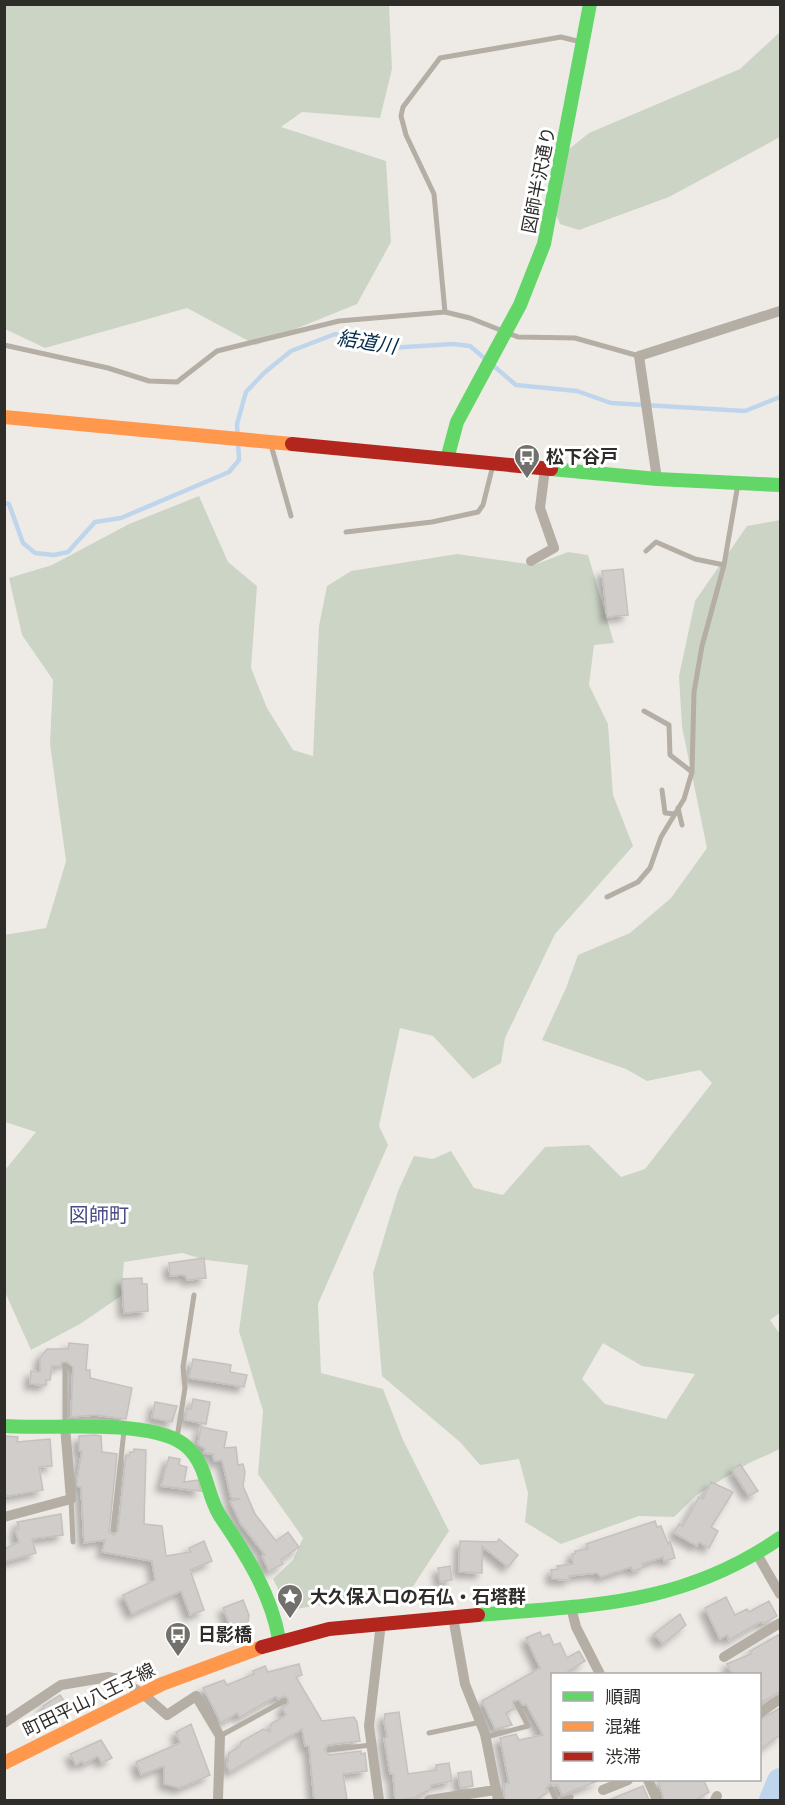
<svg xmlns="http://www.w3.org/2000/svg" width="785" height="1805" font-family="Arial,'Noto Sans JP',sans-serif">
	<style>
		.green { fill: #ccd5c5; fill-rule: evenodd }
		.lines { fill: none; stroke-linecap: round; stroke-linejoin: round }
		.stream { stroke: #bfd5ec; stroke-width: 4.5 }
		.river { stroke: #bfd5ec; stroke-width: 26 }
		.building { fill: #d0cdca; stroke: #c4c1be; stroke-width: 1.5; filter: url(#shadow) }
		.lane { stroke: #b4aea5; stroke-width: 5 }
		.street { stroke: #b4aea5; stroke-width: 10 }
		.fast { stroke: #63d668; stroke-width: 14 }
		.slow { stroke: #ff974d; stroke-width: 14 }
		.jam { stroke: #b3261e; stroke-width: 14 }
		.labels { text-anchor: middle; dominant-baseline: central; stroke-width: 6; stroke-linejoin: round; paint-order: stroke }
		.street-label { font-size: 18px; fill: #2f2d2a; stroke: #fff }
		.poi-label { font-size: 18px; font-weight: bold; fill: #2f2d2a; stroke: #fff; text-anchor: start }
		.water-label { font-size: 20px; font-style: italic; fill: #052c4c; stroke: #fff }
		.neighbourhood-label { font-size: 20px; fill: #4b4a88; stroke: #fff }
	</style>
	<defs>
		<filter id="shadow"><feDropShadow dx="-5.5" dy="5.5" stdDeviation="3" flood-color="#0004"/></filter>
	</defs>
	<rect width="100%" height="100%" fill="#eeebe7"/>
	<path class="green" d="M5,5H389L392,69L380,118L302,112L281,127L386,161L391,242L357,304L256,345L187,308L45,348L5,329Z
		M780,32V137L669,197L579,230L560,224L551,203L563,154L589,133L740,69Z
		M199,496L228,562L257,586L251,668L267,708L293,750L313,756L319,626L327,586L351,571L457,554L534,565L568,552L588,555L614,643L594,645L589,685L608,724L613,795L633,846L555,934L505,1038L501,1063L473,1079L433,1036L400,1028L379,1126L388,1145L318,1304L321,1373L383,1389L403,1440L449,1531L410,1591L289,1610L273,1579L293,1560L303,1538L258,1474L263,1411L239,1331L248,1265L206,1260L182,1253L124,1262L121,1296L80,1324L31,1350L5,1292V1170L36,1132L5,1122L4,935L46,928L66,861L50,744L53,680L22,635L9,578L52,565L129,524Z
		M780,520V1313L770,1320L780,1334V1449L749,1463L698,1494L674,1517L639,1516L561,1544L525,1522L528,1493L519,1459L480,1465L460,1442L382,1376L373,1273L398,1191L414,1156L433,1159L451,1151L474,1188L503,1195L545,1147L589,1145L621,1177L645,1169L712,1083L700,1070L647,1081L626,1069L542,1040L566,988L578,955L630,933L671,898L707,848L682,727L679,676L695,601L747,526ZM603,1343L642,1366L695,1374L666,1419L605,1404L582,1379Z"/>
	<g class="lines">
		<path class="stream" d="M4,503L9,504L23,543L35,553L54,555L68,552L95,522L121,518L229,472L239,460L237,424L246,392L264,373L291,351L335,334L389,348L453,344L470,346L516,385L577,391L611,403L745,411L780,397"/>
		<path class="river" d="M772,1800L780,1781"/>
	</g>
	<path class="building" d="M623,569L628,615L607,617L602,571Z
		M204,1258L206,1278L187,1280L186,1276L182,1275L170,1276L169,1263Z
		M142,1278V1284H147L148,1311L124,1313L122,1279Z
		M69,1343L88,1345L86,1370H90V1378L132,1388L126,1419L95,1415L71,1417L73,1367L67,1362H62L60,1366H52L50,1380H46V1385L30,1384L31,1371L40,1372V1358L47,1349H68Z
		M193,1359L231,1365L230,1372L247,1375L244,1387L189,1378Z
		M193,1399L210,1402L206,1424L185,1420L187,1408L191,1409Z
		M155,1402L177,1406L172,1422L152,1418Z
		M201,1427L227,1432L224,1448L236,1447L238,1465L243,1464L245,1472L243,1486L255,1514L276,1541L288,1532L299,1547L281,1560L283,1564L269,1571L262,1556L265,1555L241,1524L230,1501L240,1499L231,1498L222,1460L214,1461L213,1454L204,1453L205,1449L198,1444Z
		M94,1435L101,1436L102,1452L117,1454L109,1532L114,1535L118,1531L126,1455L129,1456L130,1452H134V1449L146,1450L144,1524L162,1526L166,1556L191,1552L189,1548L204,1541L212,1561L190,1570L204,1610L190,1615L181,1591L132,1614L123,1595L155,1580L152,1561L102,1552L105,1540L84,1543L81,1487L77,1486V1479L82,1451H79V1436Z
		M5,1436L18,1437L17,1442L50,1439L52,1466L39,1467L43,1490L8,1496L4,1494Z
		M169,1457L180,1459L179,1465L187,1467L184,1482L198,1480L201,1491L161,1486Z
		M740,1464L758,1491L749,1496L732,1470Z
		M711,1482L733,1492L711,1527L718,1531L709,1548L699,1542L697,1546L674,1533L679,1524L683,1526L699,1497L703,1499Z
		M61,1514L63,1535L32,1539L36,1553L4,1562V1549L19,1542L15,1530L19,1529L17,1522Z
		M655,1521L657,1527L661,1526L668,1544L670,1541L675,1558L664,1561L663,1557L642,1564L644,1567L633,1571L631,1567L601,1577L597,1573L569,1576L570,1580L552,1579L551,1570L558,1569L557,1566L573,1564L572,1554H575V1551L588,1549L586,1544Z
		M499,1539L518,1555L508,1567L482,1546V1573L459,1572L460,1541L497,1542Z
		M450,1566L452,1580L440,1582L438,1568Z
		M726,1597L735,1615L747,1609L749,1612L769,1601L777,1616L765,1623L760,1622L729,1640L727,1635L720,1639L705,1608Z
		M243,1600L249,1615L248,1622L231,1628L223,1608Z
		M680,1614L686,1625L663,1644L654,1634Z
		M540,1632L542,1637L549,1634L554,1645L560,1643L567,1658L579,1651L585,1661L568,1671L570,1674H552V1779L600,1780L562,1795L558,1785L550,1784L546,1788L547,1793L536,1800H505L504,1789L505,1784L509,1783L500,1738L516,1734L519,1740L543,1735L526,1704L523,1705L519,1700L513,1701L514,1709L506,1713L512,1725L495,1729L482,1701L540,1668L526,1638Z
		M780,1634V1692L759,1704V1674H732L727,1664L751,1654L750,1651Z
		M299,1664L302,1675L296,1677L322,1721L354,1717L357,1722L360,1741L328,1745L324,1750L329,1755L361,1751V1754L365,1753L367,1771L343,1774L347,1800H314L309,1746H305L302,1729L230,1772L227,1766L229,1753L240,1746L241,1742L263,1729L270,1732L271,1724L286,1715L282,1707L288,1704V1699L285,1696L278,1699L276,1696L240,1717L237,1713L221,1723L203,1688L224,1680L227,1685L254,1674L253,1671L265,1666L268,1672Z
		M60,1695L65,1702L63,1706L47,1713L43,1706Z
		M780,1708V1735L759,1750V1720Z
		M399,1712L408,1774L436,1770V1765L449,1763L452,1781L431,1785V1789L414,1798L395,1800L393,1774H390L384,1738L387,1737L384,1721L385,1714Z
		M191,1724L210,1775L180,1788L164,1784V1766L141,1775L136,1762L180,1743L176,1732Z
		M101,1740L112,1758L102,1763L98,1756L84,1764L82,1761L76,1765L70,1754Z
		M471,1771L473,1786L460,1788L458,1773Z
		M658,1779H703L709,1792L696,1800H664Z
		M643,1786L649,1800H609Z"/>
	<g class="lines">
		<path class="lane" d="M445,312L434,194L406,135L401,116L403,107L440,58L561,37L581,42
			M4,345L108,368L149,381L177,382L217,351L339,321L445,312L470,318L518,337L575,338L639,356
			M271,445L291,516
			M346,532L432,522L478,512L483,505L493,465
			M646,551L656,542L695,559L724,565
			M644,711L669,725L670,755L692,772
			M662,790L665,813L675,814
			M678,808L682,825
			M607,897L638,882L650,868L661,837L684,799L692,772L694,692L702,646L724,565L738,484
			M65,1424V1366
			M177,1438L185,1388L183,1367L194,1295
			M71,1499L73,1542
			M113,1530L124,1431
			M429,1733L481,1722
			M220,1736L284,1701
			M486,1737L528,1726L517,1704
			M329,1750L371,1745
			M551,1789L556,1800
			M562,1800L571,1797"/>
		<path class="street" d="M657,479L639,356L780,311
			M531,561L554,548L540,508L545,469
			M4,1517L71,1499L65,1426
			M758,1556L780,1594
			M571,1607L576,1627L600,1674
			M453,1617L465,1684L485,1734L498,1800
			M724,1657L780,1623
			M760,1713L780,1699
			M4,1723L61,1685L108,1677L118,1679L142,1693L167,1715L196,1696L220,1736L218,1800
			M648,1780L657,1800
			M603,1790L628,1780
			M379,1800L369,1726L381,1623
			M429,1800L495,1790
			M715,1800L717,1796"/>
		<path class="fast" d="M447,459L457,422L520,305L544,244L590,4
			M551,469L657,479L780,485
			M4,1426C49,1430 155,1417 187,1447C208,1466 206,1494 220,1516C246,1554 271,1594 279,1639
			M478,1615C592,1605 681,1606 780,1538"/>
		<path class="slow" d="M4,417L292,444
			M4,1763L162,1684L262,1647"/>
		<path class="jam" d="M292,444L551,469
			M262,1647L329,1629L478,1615"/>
	</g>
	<defs>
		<symbol id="bus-pin" viewBox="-11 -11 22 30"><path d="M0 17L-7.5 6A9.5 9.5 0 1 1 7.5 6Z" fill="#72706c" stroke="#fff"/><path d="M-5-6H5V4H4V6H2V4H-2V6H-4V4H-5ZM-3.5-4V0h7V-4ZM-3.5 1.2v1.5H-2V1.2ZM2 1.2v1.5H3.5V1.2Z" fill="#fff"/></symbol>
		<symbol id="sight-pin" viewBox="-11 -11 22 30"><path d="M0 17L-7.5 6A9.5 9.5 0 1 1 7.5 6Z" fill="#72706c" stroke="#fff"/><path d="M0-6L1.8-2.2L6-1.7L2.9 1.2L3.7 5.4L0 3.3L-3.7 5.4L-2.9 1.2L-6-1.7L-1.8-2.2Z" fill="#fff"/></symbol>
	</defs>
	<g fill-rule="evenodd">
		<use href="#bus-pin" x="512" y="442" width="30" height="40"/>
		<use href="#sight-pin" x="275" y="1582" width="30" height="40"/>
		<use href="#bus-pin" x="163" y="1620" width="30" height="40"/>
	</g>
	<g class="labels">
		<g class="street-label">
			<text transform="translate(539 180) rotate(-79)">図師半沢通り</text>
			<text transform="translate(89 1700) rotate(-26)">町田平山八王子線</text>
		</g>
		<g class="poi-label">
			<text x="546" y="457">松下谷戸</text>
			<text x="310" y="1597">大久保入口の石仏・石塔群</text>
			<text x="198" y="1635">日影橋</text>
		</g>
		<g class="water-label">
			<text transform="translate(367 342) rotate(9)">結道川</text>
		</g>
		<g class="neighbourhood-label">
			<text x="99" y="1215">図師町</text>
		</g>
	</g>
	<rect width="785" height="1805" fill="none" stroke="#2f2d2a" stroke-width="12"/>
	<rect x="551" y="1673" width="210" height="108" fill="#ffffff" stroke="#acabaa" stroke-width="1.5"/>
	<rect x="563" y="1692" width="30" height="9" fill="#63d668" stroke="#acabaa" stroke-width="1.5"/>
	<text x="605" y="1703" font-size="18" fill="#2f2d2a">順調</text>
	<rect x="563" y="1722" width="30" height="9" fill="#ff974d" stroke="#acabaa" stroke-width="1.5"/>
	<text x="605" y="1733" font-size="18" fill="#2f2d2a">混雑</text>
	<rect x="563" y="1752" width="30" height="9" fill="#b3261e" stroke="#acabaa" stroke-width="1.5"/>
	<text x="605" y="1763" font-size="18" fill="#2f2d2a">渋滞</text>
</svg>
